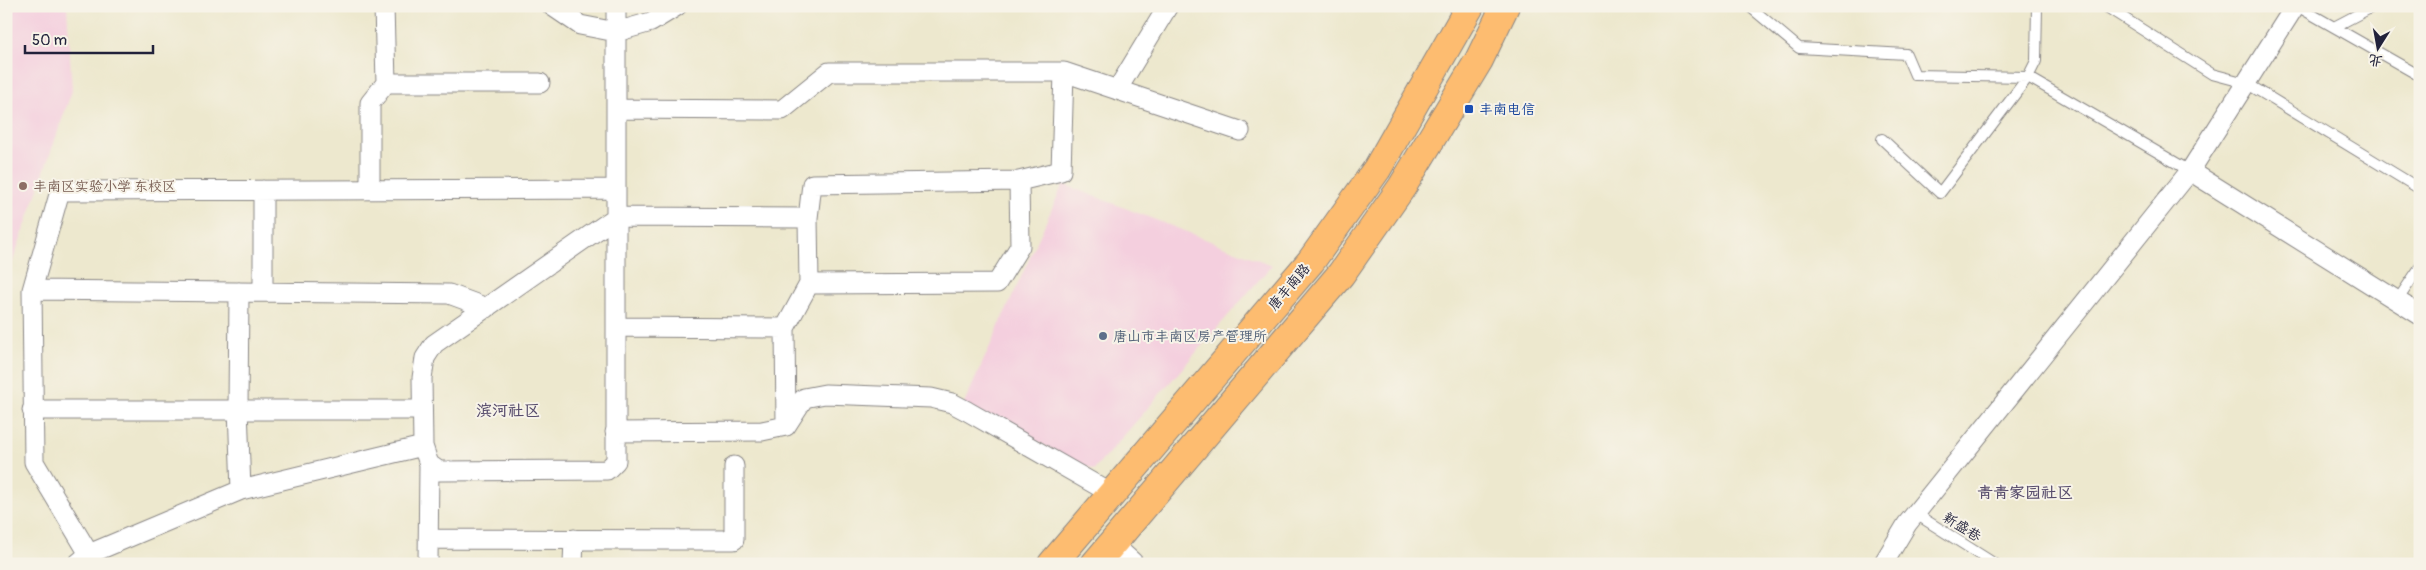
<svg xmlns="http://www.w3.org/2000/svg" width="2426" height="570" font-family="Pangolin,'LXGW WenKai TC',sans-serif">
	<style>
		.built { fill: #f4cfde }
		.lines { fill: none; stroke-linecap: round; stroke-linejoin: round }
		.service-casing { stroke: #888584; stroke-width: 12 }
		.minor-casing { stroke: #888584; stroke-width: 21 }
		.tertiary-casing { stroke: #888584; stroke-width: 26 }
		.primary-casing { stroke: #888584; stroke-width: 30 }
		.service { stroke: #fff; stroke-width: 10 }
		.minor { stroke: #fff; stroke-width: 19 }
		.tertiary { stroke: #fff; stroke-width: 24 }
		.primary { stroke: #fdbc6f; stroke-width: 28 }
		.transit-dot { fill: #1a4fb4; stroke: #f7f3e8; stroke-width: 2 }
		.education-dot { fill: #8d6e63; stroke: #f7f3e8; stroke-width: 2 }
		.service-dot { fill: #5c6f8a; stroke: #f7f3e8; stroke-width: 2 }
		.labels { text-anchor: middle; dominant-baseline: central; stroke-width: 4; stroke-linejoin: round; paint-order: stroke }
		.transit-label { font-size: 14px; fill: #164399; stroke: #f7f3e8; text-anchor: start }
		.education-label { font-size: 14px; fill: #785e54; stroke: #f7f3e8; text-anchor: start }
		.street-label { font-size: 14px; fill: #22223b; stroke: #f7f3e8 }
		.service-label { font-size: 14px; fill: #4e5e75; stroke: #f7f3e8; text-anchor: start }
		.quarter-label { font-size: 16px; font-weight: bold; fill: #584d6d; stroke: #f7f3e8 }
	</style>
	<rect width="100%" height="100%" fill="#f7f3e8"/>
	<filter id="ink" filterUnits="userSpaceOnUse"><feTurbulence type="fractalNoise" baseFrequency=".02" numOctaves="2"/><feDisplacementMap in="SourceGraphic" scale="10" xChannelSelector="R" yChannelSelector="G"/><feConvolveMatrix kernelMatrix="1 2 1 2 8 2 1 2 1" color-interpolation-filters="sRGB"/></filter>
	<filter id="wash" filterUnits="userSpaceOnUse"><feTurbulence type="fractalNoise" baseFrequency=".0096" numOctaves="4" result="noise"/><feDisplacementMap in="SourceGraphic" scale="20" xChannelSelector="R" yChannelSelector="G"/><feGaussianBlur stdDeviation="1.12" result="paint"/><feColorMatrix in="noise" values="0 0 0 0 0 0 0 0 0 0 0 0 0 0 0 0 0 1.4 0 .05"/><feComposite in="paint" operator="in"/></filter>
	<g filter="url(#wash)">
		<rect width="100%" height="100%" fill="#ede8ce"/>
		<path class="built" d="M6,6H67L72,91L6,281Z
			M1063,184L1272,265L1094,470L963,406Z"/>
	</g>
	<g filter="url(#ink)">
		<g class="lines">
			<defs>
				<path id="service" d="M1749,6L1799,48L1906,54L1915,75L2028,77
					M2037,6L2036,61L2028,77L2190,171
					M2105,6L2212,74L2246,83L2420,189
					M2297,6L2420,76
					M2334,27L2374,6
					M1882,139L1940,193L2028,77
					M2397,301L2420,267
					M1916,514L1995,564"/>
				<path id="minor" d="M552,6L580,25L616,32L651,22L677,6
					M616,6V217L434,344L425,358L422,378L423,446L429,464L439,471L607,470L616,461V217L808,218
					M386,83H540
					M1117,90L1168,6
					M616,109L782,110L829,72H1064L1240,131
					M2190,171L2420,315
					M263,190V292
					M370,190V103L386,83L384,6
					M809,284L808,218L812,184L1019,181L1061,171L1064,72
					M32,290L449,294L487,308
					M239,292L238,408L241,490
					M616,327L785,328
					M32,410H422
					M786,426L785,328L809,284L997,283L1020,246L1019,181
					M615,432L762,431L786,426L804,398L825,394L931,398L952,403L967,411L1112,494
					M428,539L734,540V466
					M77,564L89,554L241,490L423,446
					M95,564L34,462L32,290L60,191L616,189
					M428,564L429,464
					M573,564L574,539
					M1883,564L1907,524L2190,171L2295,6"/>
				<path id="tertiary" d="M1111,546L1131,564"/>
				<path id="primary" d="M1052,564L1311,261L1377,169L1470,6
					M1095,564L1341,274L1402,187L1479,60L1505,6"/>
			</defs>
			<use href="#service" class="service-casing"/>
			<use href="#minor" class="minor-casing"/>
			<use href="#tertiary" class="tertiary-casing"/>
			<use href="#primary" class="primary-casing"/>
			<use href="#service" class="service"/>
			<use href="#minor" class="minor"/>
			<use href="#tertiary" class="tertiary"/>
			<use href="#primary" class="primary"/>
		</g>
	</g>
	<rect class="transit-dot" x="1464" y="104" width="10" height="10" rx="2.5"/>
	<circle class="education-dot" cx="23" cy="186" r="5"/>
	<circle class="service-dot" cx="1103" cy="336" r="5"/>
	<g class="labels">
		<g class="transit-label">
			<text x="1479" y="109">丰南电信</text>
		</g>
		<g class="education-label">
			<text x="33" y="186">丰南区实验小学 东校区</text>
		</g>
		<g class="street-label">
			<text transform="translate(1289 287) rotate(-50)">唐丰南路</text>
			<text transform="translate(1962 527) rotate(32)">新盛巷</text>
		</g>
		<g class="service-label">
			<text x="1113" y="336">唐山市丰南区房产管理所</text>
		</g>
		<g class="quarter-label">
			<text x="508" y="411">滨河社区</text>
			<text x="2025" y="493">青青家园社区</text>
		</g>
	</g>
	<rect width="2426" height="570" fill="none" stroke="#f7f3e8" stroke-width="25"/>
	<g transform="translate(2378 48) rotate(191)" stroke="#f7f3e8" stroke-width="4" paint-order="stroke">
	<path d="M0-4L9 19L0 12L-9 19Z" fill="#22223b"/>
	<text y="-8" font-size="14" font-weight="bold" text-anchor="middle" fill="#22223b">北</text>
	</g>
	<path d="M25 45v8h128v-8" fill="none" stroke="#22223b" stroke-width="2.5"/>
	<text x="32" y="45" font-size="15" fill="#22223b" stroke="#f7f3e8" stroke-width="4" paint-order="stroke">50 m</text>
</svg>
